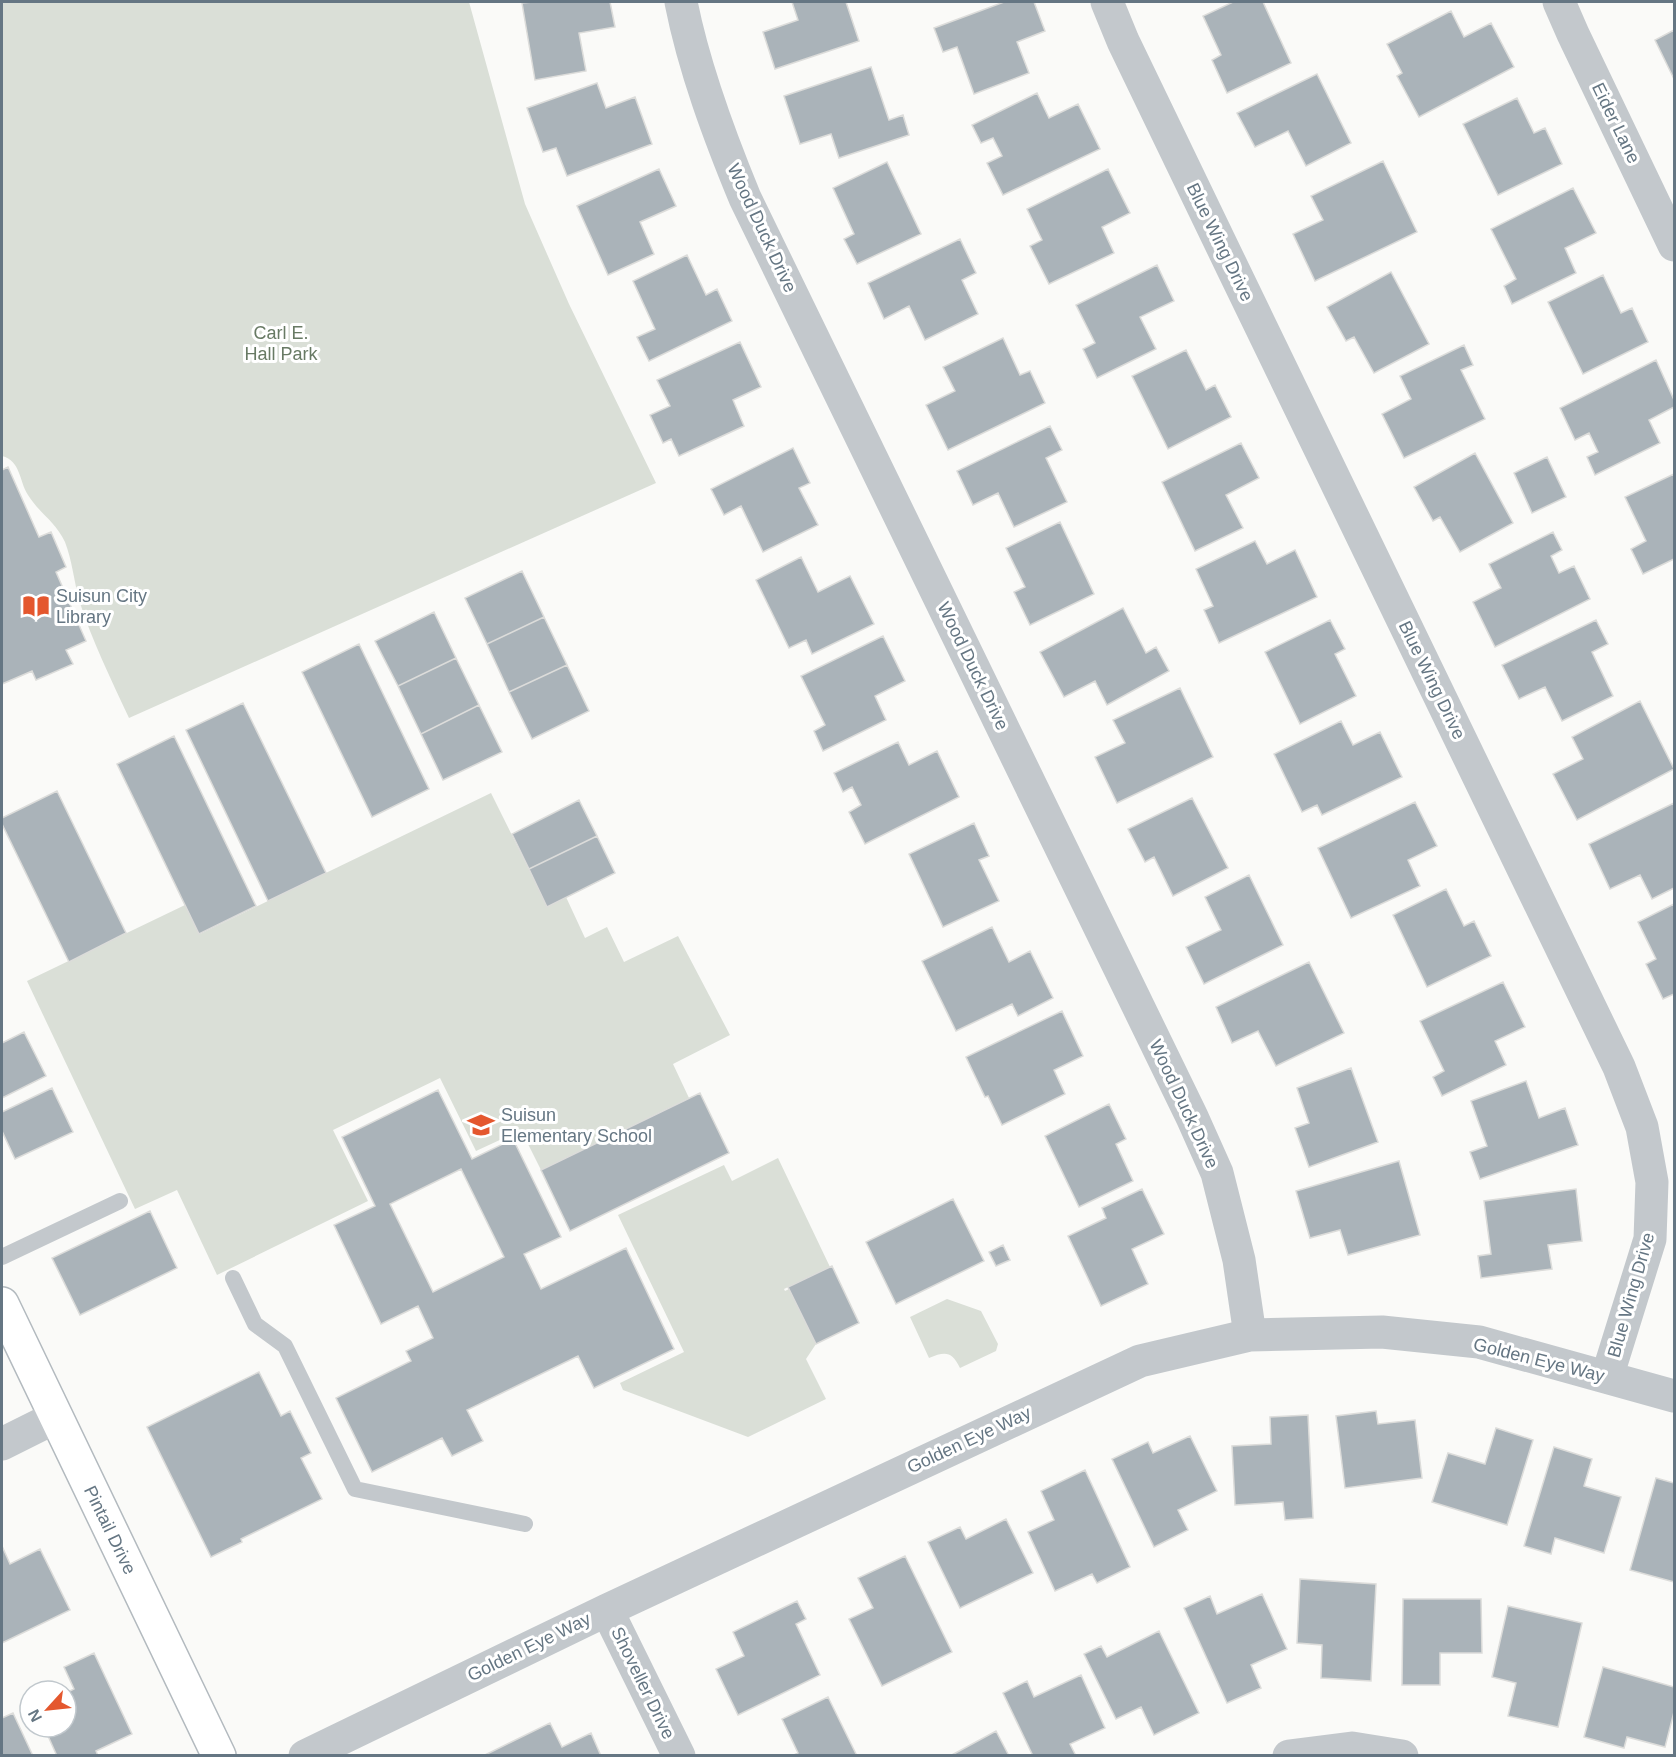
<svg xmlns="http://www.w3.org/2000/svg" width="1676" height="1757" font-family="Helvetica,sans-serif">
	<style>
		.green { fill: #dadfd7 }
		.building { fill: #aab3b9; stroke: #dcdcda; stroke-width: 1.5; fill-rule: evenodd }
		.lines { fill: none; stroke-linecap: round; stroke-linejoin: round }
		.secondary-casing { stroke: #b3babf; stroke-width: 36 }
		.lane { stroke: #c3c8cc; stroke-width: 16 }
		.street { stroke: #c3c8cc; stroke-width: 33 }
		.secondary { stroke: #fff; stroke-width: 33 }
		.labels { text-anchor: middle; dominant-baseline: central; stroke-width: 6; stroke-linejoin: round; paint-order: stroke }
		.street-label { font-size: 18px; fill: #657683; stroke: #fff }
		.park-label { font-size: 18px; fill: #687a64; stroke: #fff }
		.poi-label { font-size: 18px; fill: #657683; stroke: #fff; text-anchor: start }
	</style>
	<rect width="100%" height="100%" fill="#fafaf8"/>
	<path class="green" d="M2,2H469L525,204L569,304L656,483L129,718C111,679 92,641 79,600C74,581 72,560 65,542C55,521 40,514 28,495C19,481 21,461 2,456Z
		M491,793L547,906L566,897L585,938L607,927L624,962L678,936L730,1035L673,1064L689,1098L541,1170L521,1130L476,1151L440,1078L333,1130L368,1201L217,1275L177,1190L135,1209L27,981L185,905L200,934Z
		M778,1158L830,1267L784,1289L785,1291L789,1289L816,1344L806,1359L826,1399L748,1437L623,1390L620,1383L684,1352L618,1215L724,1165L732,1181Z
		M947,1299L981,1311L998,1344L996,1351L960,1368C952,1352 946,1351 929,1358L910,1317Z"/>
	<path class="building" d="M533,2H610L615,27L579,33L586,71L535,80L522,3Z
		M792,2H846L859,41L775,69L763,32L798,20Z
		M1004,2H1034L1045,31L1017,42L1029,73L974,94L957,47L943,52L934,28Z
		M1233,2H1263L1291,63L1227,93L1212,60L1221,55L1203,16Z
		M1451,11L1464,37L1491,23L1514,67L1419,117L1397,76L1402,73L1387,44Z
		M1674,30V79L1655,40Z
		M871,67L889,120L903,115L909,135L839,158L831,134L800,144L784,96Z
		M1317,74L1351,143L1306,166L1288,131L1255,147L1237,113Z
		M597,83L606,108L635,97L652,144L567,176L556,148L543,152L527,108Z
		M1037,93L1049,118L1078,104L1100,149L1003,195L987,163L1002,156L993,138L981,143L972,125Z
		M1517,98L1534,133L1545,128L1562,164L1498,195L1463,124Z
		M1383,161L1417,232L1315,281L1293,234L1323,220L1311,196Z
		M887,162L921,234L857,264L844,239L854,234L833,188Z
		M659,169L676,206L640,222L654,254L608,275L577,206Z
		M1108,169L1130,213L1102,227L1114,253L1049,284L1030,246L1042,240L1027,209Z
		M1573,188L1596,233L1565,248L1576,273L1512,304L1504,286L1516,279L1491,229Z
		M960,239L976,273L962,280L978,314L925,340L909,306L884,319L868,283Z
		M687,255L706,295L717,289L732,321L649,361L637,337L655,329L633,281Z
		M1157,265L1174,301L1140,317L1156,349L1097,378L1083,349L1095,343L1076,305Z
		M1391,272L1429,344L1374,373L1354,337L1346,341L1327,307Z
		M1603,275L1621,313L1632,308L1648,342L1583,374L1548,302Z
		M1003,338L1020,375L1030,371L1045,403L948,450L926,405L955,391L943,367Z
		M740,342L761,387L733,400L744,426L679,456L671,439L663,443L650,415L670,406L657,380Z
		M1464,345L1473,365L1461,370L1485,419L1404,458L1382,414L1411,399L1400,376Z
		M1186,350L1206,390L1215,385L1231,417L1168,449L1132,376Z
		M1656,360L1674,400V407L1649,420L1660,443L1595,475L1587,457L1598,452L1589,433L1575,440L1560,408Z
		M1050,426L1062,450L1046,458L1067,502L1014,527L998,493L973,505L957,471Z
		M1241,443L1259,478L1226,495L1243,528L1195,551L1162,482Z
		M793,448L810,483L799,488L818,525L763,552L741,506L724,515L711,489Z
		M1475,453L1513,523L1460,552L1440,517L1433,521L1414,487Z
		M1547,457L1566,497L1532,513L1514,473Z
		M8,467L39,537L51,532L66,567L56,572L86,641L66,650L73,664L36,680L32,671L2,684V470Z
		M1674,474V559L1643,574L1631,549L1646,541L1625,497Z
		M1060,522L1094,594L1030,625L1014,592L1025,587L1006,548Z
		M1553,532L1562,550L1551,556L1559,573L1574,566L1590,599L1495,647L1473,602L1501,588L1489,564Z
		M1255,541L1267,564L1295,550L1317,597L1219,643L1204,610L1213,606L1196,569Z
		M801,557L818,592L850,576L874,624L812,654L806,640L789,648L756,580Z
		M522,571L544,617L487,644L465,598Z
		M1123,608L1146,653L1156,647L1169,671L1107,705L1095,681L1064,697L1040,652Z
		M434,612L456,658L398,686L375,641Z
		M544,617L567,665L509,692L487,644Z
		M1330,620L1345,649L1335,654L1356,696L1300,724L1265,652Z
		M1596,620L1608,644L1592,652L1613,696L1562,721L1545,687L1519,699L1502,665Z
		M883,636L905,681L875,696L886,720L823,751L814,731L825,725L801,676Z
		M359,644L429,789L372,817L302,672Z
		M456,658L479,705L421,734L398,686Z
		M567,665L589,711L532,739L509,692Z
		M1180,688L1213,757L1117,803L1095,757L1125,743L1113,720Z
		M1640,701L1674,769L1577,820L1553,774L1583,759L1572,737Z
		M243,703L326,873L268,901L186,730Z
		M479,705L502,752L443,780L421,734Z
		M1341,721L1353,745L1380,732L1402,777L1322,815L1317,805L1302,812L1274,754Z
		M174,736L256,906L199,934L117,764Z
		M898,742L909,765L937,751L959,797L865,844L849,812L861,805L852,787L843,792L834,773Z
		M57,791L126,933L69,962L2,824V818Z
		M1192,798L1228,868L1173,896L1154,857L1145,862L1128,829Z
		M579,800L597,836L529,869L512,834Z
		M1415,802L1437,846L1408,860L1420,886L1351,918L1318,848Z
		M1674,803V888L1652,899L1640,875L1610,889L1589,844Z
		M974,823L989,856L979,860L999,901L943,927L909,854Z
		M597,836L615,873L547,907L529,869Z
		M1249,875L1283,945L1204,984L1186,947L1221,930L1205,897Z
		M1446,889L1464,926L1474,921L1491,956L1427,987L1393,915Z
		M1674,904V994L1663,999L1646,964L1656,959L1638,922Z
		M992,927L1009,962L1030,951L1053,998L1018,1016L1012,1004L956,1031L922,961Z
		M1309,962L1344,1033L1276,1066L1258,1031L1232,1043L1216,1007Z
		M1503,982L1525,1027L1495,1041L1506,1065L1442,1096L1433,1077L1444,1071L1420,1021Z
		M1062,1011L1083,1056L1054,1070L1065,1094L1002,1125L988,1096L985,1097L966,1057Z
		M24,1032L46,1076L2,1098V1043Z
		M1351,1068L1378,1142L1309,1167L1295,1128L1309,1123L1297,1088Z
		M1526,1081L1539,1118L1565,1108L1578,1145L1480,1179L1470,1152L1487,1146L1471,1101Z
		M52,1088L73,1132L15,1159L2,1131V1112Z
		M438,1090L472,1159L513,1139L561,1237L524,1254L541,1289L626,1248L674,1349L594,1388L578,1356L467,1410L483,1441L452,1456L442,1438L372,1472L336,1398L411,1361L406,1351L433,1338L418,1306L381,1324L334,1225L375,1206L342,1137ZM461,1169L504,1257L433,1292L390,1204Z
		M700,1093L729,1153L570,1231L541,1170Z
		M1109,1104L1126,1139L1116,1144L1133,1181L1079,1207L1045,1136Z
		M1399,1161L1420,1235L1348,1255L1340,1230L1310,1238L1296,1191Z
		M1142,1189L1164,1234L1132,1249L1148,1284L1101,1306L1068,1236L1106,1218L1102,1208Z
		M1576,1189L1582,1241L1548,1245L1552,1269L1481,1278L1478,1256L1491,1254L1484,1201Z
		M953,1199L984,1261L896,1304L866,1242Z
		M150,1211L177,1268L80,1315L52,1258Z
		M1003,1245L1010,1260L996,1266L989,1252Z
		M832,1266L859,1323L816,1344L788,1287Z
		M259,1372L281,1416L290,1411L311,1453L301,1458L322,1499L241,1539L242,1542L211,1557L147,1427Z
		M1376,1411L1378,1424L1415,1420L1422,1478L1345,1488L1336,1416Z
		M1308,1415L1313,1518L1285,1520L1283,1502L1235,1505L1232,1446L1271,1444L1270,1417Z
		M1496,1428L1533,1440L1507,1525L1432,1502L1448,1453L1485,1464Z
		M1190,1436L1217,1491L1178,1510L1188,1530L1154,1547L1112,1459L1148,1442L1153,1453Z
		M1554,1447L1592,1459L1584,1486L1621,1497L1604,1553L1555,1538L1551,1554L1524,1546Z
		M1085,1470L1130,1567L1097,1583L1092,1574L1055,1591L1028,1532L1054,1520L1041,1491Z
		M1656,1478L1674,1483V1582L1630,1570Z
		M1006,1519L1033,1573L960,1608L928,1542L960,1527L966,1539Z
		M2,1546L10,1564L40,1549L70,1610L2,1643Z
		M905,1556L952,1652L882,1686L849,1619L873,1608L858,1578Z
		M1300,1579L1376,1584L1371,1681L1321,1678L1322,1645L1297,1643Z
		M1262,1594L1287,1649L1251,1665L1261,1688L1227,1703L1184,1608L1210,1596L1217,1614Z
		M1403,1599H1481L1482,1653H1440V1685H1402Z
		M797,1601L806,1619L796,1624L820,1675L738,1715L716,1669L744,1656L733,1632Z
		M1508,1606L1582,1623L1558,1727L1508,1716L1516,1683L1492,1677Z
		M1159,1631L1199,1713L1154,1735L1141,1707L1116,1719L1084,1654L1101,1646L1107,1657Z
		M94,1653L132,1734L96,1751L98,1756H57L44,1727H66V1693L74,1689L64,1667Z
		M1603,1667L1674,1687V1712L1665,1747L1627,1737L1624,1748L1584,1737Z
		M1081,1675L1105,1728L1070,1744L1076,1756H1033L1003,1693L1027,1681L1034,1697Z
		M828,1697L857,1756H792L798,1753L782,1719Z
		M13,1713L33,1756H2V1718Z
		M550,1723L562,1747L591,1733L601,1756L485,1755Z
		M996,1731L1009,1756H950Z"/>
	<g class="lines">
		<defs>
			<path id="secondary" d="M2,1304L219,1756"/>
		</defs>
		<use href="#secondary" class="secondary-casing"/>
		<path class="lane" d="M2,1257L120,1201
			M233,1278L255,1324L285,1346L355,1489L525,1524"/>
		<path class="street" d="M681,2C694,68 719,135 745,198L1192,1117L1217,1173L1239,1260L1250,1335
			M1107,2L1123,41L1232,267L1619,1067L1642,1127L1652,1182L1650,1239L1607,1377
			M1559,2L1573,34L1674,245
			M2,1444L56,1417
			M607,1610L679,1756
			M305,1756L607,1610L1140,1361L1250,1335L1382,1332L1479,1342L1674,1396
			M1289,1756L1352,1748L1402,1756"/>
		<use href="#secondary" class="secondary"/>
	</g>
	<defs>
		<symbol id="library-bare" viewBox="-9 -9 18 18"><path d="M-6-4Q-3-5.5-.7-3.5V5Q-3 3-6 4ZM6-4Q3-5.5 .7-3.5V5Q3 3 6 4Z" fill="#e4572e" stroke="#fff" stroke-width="2.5" paint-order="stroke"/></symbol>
		<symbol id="school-bare" viewBox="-9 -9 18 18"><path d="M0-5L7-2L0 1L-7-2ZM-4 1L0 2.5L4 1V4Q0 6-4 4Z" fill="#e4572e" stroke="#fff" stroke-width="2.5" paint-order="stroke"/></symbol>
	</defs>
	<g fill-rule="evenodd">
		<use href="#library-bare" x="17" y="587" width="38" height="38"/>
		<use href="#school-bare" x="462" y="1106" width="38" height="38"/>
	</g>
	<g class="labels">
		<g class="street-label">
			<text transform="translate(1616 123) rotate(64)">Eider Lane</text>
			<text transform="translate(762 228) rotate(65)">Wood Duck Drive</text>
			<text transform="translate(1220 242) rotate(64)">Blue Wing Drive</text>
			<text transform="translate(973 666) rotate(64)">Wood Duck Drive</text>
			<text transform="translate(1432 680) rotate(64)">Blue Wing Drive</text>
			<text transform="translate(1184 1104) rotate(65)">Wood Duck Drive</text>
			<text transform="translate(1631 1295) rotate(-74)">Blue Wing Drive</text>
			<text transform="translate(1539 1360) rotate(14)">Golden Eye Way</text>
			<text transform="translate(969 1440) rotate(-25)">Golden Eye Way</text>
			<text transform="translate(110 1530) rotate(64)">Pintail Drive</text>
			<text transform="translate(529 1647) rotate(-26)">Golden Eye Way</text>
			<text transform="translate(643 1683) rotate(64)">Shoveller Drive</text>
		</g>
		<g class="park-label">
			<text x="281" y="333">Carl E.<tspan x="281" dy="21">Hall Park</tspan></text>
		</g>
		<g class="poi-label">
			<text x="56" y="596">Suisun City<tspan x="56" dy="21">Library</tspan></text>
			<text x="501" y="1115">Suisun<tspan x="501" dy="21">Elementary School</tspan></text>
		</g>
	</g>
	<rect width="1676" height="1757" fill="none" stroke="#657683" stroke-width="6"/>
	<g transform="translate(48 1709) rotate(243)"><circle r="28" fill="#ffffff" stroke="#c1c8cd" stroke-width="1.5"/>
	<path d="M0-4.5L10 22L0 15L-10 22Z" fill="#e4572e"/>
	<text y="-9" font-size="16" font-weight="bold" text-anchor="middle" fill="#657683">N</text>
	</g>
</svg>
